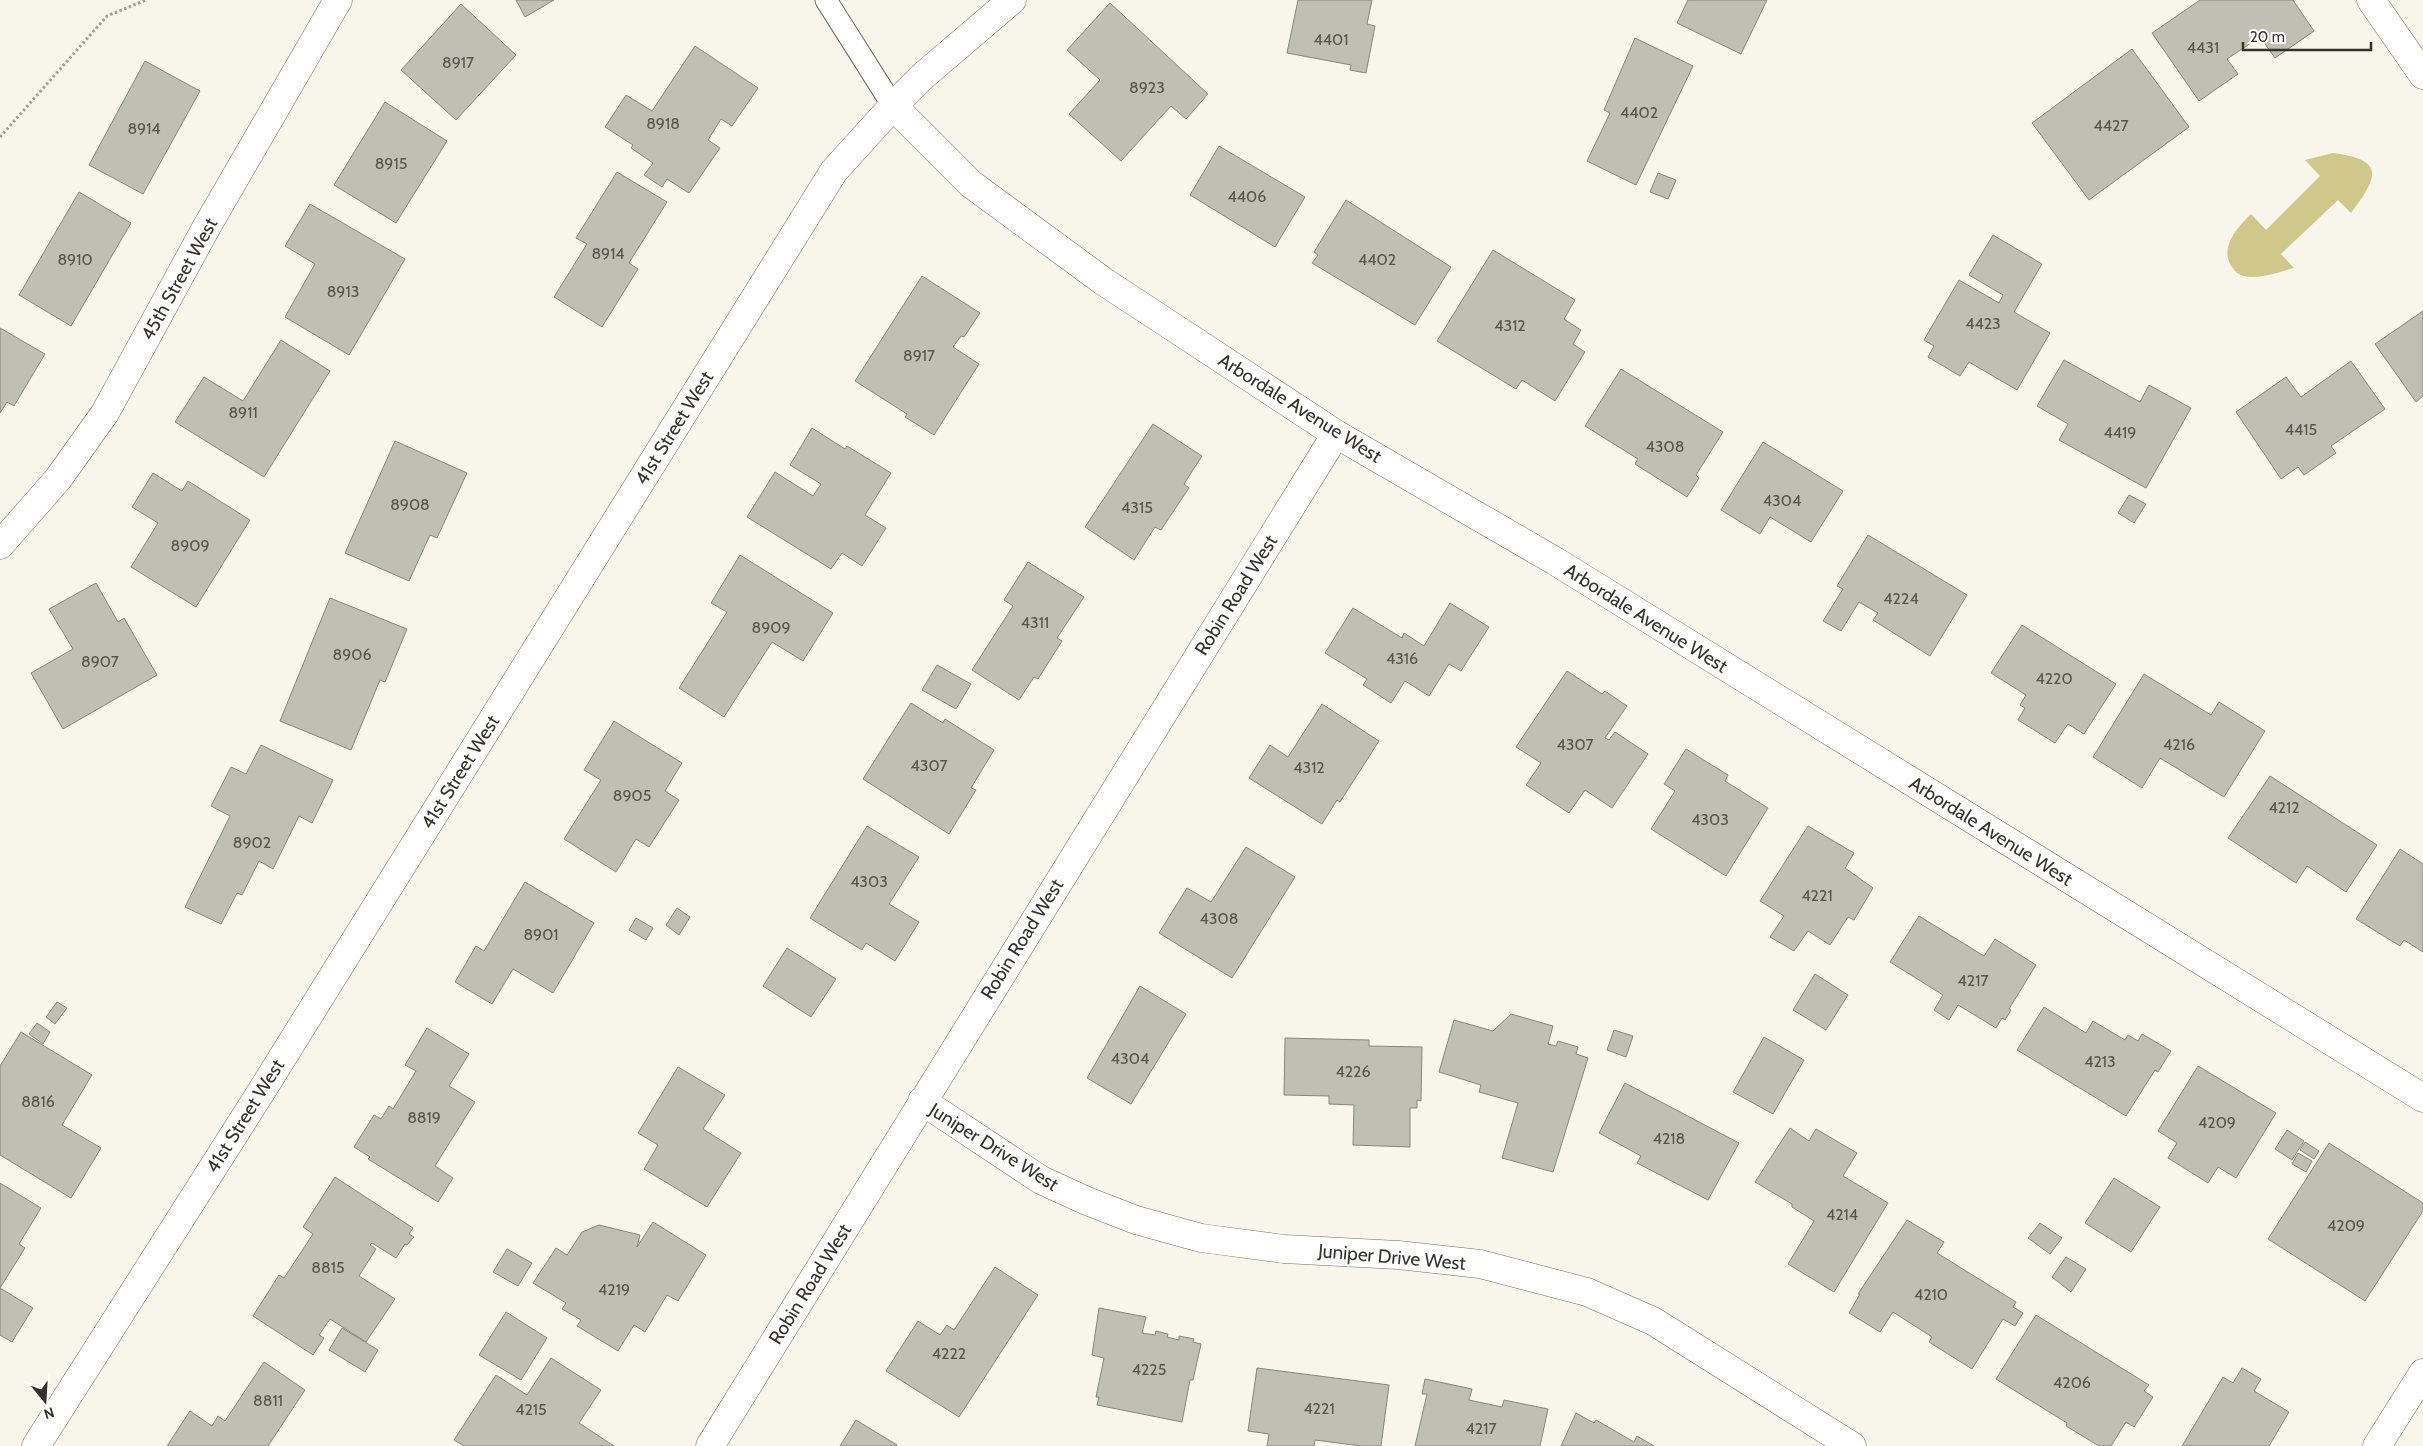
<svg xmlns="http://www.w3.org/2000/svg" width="2423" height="1446" font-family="Cabin,sans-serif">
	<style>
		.green { fill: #d0c88b }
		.building { fill: #c0bfb3; stroke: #87867b }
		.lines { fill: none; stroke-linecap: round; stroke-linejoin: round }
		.service-casing { stroke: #706e63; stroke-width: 23 }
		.minor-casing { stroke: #706e63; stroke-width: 29 }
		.path { stroke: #9f9e95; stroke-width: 3; stroke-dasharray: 2.5 2.5; stroke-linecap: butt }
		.service { stroke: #fff; stroke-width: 21 }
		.minor { stroke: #fff; stroke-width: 28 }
		.labels { text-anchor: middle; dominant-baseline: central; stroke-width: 4; stroke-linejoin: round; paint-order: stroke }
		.number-label { font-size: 16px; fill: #56554e }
		.street-label { font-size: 19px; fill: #33322d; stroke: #fff }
	</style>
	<rect width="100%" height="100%" fill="#f8f6ea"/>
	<path class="green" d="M2333,153C2386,160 2378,177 2351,213L2338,200L2281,254L2294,268C2279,272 2256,281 2241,275C2236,273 2233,269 2230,264C2221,245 2238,227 2251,214L2266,230L2320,176L2305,160Z"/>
	<path class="building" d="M516,0H554L525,17Z
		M1298,0H1372L1367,24L1375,26L1366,73L1350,70L1351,65L1287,53Z
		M1688,0H1767L1741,54L1677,23Z
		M2200,0H2293L2314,31L2275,58L2260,37L2227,59L2238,74L2199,101L2152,33Z
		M1110,3L1208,94L1186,119L1171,106L1121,161L1069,114L1100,80L1067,50Z
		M461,4L516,55L456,120L401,70Z
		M1635,38L1693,66L1636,185L1587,161L1610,113L1604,110Z
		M695,46L758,88L732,126L721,119L708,140L720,148L689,193L667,179L662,187L644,175L653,163L631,148L633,145L605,127L626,95L652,111Z
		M2132,49L2189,127L2089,200L2032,123Z
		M145,61L200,91L143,194L89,165Z
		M385,102L447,141L396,223L334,185Z
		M1219,146L1305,197L1275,247L1190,195Z
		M617,172L667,202L629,263L638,269L602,327L554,297L587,244L576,238Z
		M1658,173L1676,180L1668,199L1650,192Z
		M79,192L131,223L71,326L19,295Z
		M1346,200L1451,267L1415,325L1312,263L1318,255L1314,252Z
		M310,204L405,259L349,355L285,317L315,264L285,246Z
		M1993,235L2042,264L2014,312L2050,333L2017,390L1969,362L1960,376L1928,357L1934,346L1924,340L1959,280L1999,303L2003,295L1969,275Z
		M1493,250L1575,300L1564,319L1581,330L1573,344L1585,352L1555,401L1522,380L1516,389L1437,341Z
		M922,276L980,313L964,337L961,336L953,347L979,364L934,435L905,417L907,414L855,381Z
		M2423,311V396L2416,402L2375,344Z
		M0,328L45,354L14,406L7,402L0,413Z
		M281,340L330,371L264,477L175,422L204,377L243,401Z
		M2064,360L2140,402L2149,385L2191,408L2146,488L2059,440L2068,424L2037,406Z
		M2351,361L2385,409L2331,446L2336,453L2304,475L2298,467L2281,479L2236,412L2286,377L2301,397Z
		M1621,369L1723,432L1696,475L1699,478L1687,497L1635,464L1638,459L1585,426Z
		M1153,424L1202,456L1184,484L1189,488L1161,530L1155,527L1134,560L1085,527Z
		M812,428L845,449L847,446L891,473L865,515L886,528L862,566L842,553L831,569L747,517L775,472L813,496L821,484L790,465Z
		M395,441L467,473L437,538L430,535L409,581L345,553Z
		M1763,442L1843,491L1811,542L1770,517L1760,534L1721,510Z
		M153,473L182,491L188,481L250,520L196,607L131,567L158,523L132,507Z
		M2129,495L2146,504L2134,523L2118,513Z
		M1868,535L1967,595L1930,656L1873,620L1878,613L1859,602L1841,631L1823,621L1843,589L1837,586Z
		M740,555L833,613L803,661L772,642L724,717L679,688L727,612L711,603Z
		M1028,562L1084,597L1057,638L1062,641L1038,679L1034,677L1019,700L972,670L1013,606L1004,600Z
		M96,583L118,622L124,618L157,675L63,729L31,673L73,649L49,609Z
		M330,598L407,629L385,682L380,680L351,750L280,721Z
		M1450,603L1489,627L1461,671L1449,664L1429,696L1405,681L1391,703L1363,685L1367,679L1325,653L1353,608L1402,638L1404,633L1424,646Z
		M2022,625L2116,684L2084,734L2068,724L2055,743L2018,720L2025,708L2020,705L2026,695L1991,673Z
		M937,665L971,684L956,709L922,690Z
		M1567,671L1602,694L1605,691L1627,706L1605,738L1609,740L1615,732L1648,754L1612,808L1585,790L1569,813L1526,785L1541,763L1516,747Z
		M2144,674L2211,715L2219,702L2265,731L2224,797L2160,758L2142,788L2093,757Z
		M911,703L943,723L945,719L994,750L971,788L976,790L949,834L863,779Z
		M1322,704L1379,741L1340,802L1337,800L1322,824L1249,778L1270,745L1288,757Z
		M614,721L682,763L665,791L679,800L649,847L636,839L616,872L564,839L601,780L584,770Z
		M261,745L333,780L312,823L299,816L273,869L259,861L242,895L237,893L221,924L185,907L230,816L211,806L231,767L246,774Z
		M1686,749L1728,775L1725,781L1768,808L1726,876L1651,829L1675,791L1664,784Z
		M2270,776L2377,845L2346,892L2307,866L2296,883L2228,838Z
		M867,826L919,857L889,904L919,922L895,961L866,943L862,950L810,918Z
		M1808,826L1854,853L1845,868L1873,888L1854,920L1848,917L1830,945L1808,931L1794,951L1770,937L1784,916L1760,901Z
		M1246,847L1295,877L1232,978L1159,933L1187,888L1211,902Z
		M2400,849L2423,864V952L2404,940L2400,946L2356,919Z
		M525,882L594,923L553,993L513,969L492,1004L455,982L476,946L484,951Z
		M677,908L690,917L679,935L666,925Z
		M1919,916L1984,956L1995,939L2036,965L2009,1009L2011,1010L2005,1020L2002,1018L1996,1028L1958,1005L1949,1020L1934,1010L1943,995L1890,962Z
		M636,918L653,928L646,940L629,930Z
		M787,948L836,979L811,1017L763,986Z
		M1815,974L1848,995L1826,1030L1793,1010Z
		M1140,986L1186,1014L1131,1104L1087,1078Z
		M57,1002L67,1008L55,1024L46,1017Z
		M2044,1007L2086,1033L2093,1021L2125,1040L2128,1035L2138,1041L2142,1034L2171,1051L2158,1072L2155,1070L2126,1116L2017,1050Z
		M1511,1014L1553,1026L1548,1044L1556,1046L1558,1041L1578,1047L1576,1054L1588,1058L1553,1172L1502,1158L1518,1103L1479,1092L1481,1085L1439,1072L1454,1020L1493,1031Z
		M37,1023L50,1032L43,1044L29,1034Z
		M427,1028L469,1054L449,1086L475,1102L435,1166L453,1178L438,1202L368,1159L370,1157L354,1147L374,1115L381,1119L389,1106L393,1109L416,1071L405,1065Z
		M1614,1030L1633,1036L1626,1057L1607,1050Z
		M21,1032L92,1075L62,1125L101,1148L71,1198L0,1155V1066Z
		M1764,1037L1804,1060L1773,1114L1733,1092Z
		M1285,1038L1369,1040V1046L1422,1047L1421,1101L1417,1100V1108H1410V1147L1353,1145L1354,1105L1329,1104V1096L1284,1095Z
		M2198,1066L2276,1113L2236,1178L2218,1167L2208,1183L2168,1158L2177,1143L2158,1131Z
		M678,1067L725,1095L703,1129L741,1153L707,1207L644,1169L658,1145L638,1133Z
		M1625,1083L1739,1143L1708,1200L1637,1163L1641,1156L1599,1133Z
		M1790,1128L1809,1141L1816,1129L1857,1153L1843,1176L1888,1203L1834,1292L1788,1264L1814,1221L1792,1207V1204L1755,1182Z
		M2287,1130L2304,1141L2292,1160L2275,1149Z
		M2305,1142L2319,1151L2314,1159L2300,1150Z
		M2329,1143L2423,1203V1211L2365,1301L2268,1239Z
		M2298,1153L2312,1161L2306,1172L2292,1164Z
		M335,1177L413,1228L409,1234L414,1237L407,1245L405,1244L396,1258L372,1243L370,1245L376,1249L359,1276L395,1299L366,1342L330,1319L319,1335L324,1338L313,1355L253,1316L279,1275L284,1278L313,1234L303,1227Z
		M2114,1178L2160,1207L2131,1252L2085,1223Z
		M0,1183L41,1208L19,1244L25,1248L0,1288L33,1308L12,1342L0,1335Z
		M1907,1220L1944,1242L1937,1253L2016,1302L2013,1307L2023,1313L2015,1326L2003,1319L1972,1369L1929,1342L1932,1337L1893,1312L1880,1332L1849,1313L1860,1294H1858Z
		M653,1222L706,1255L678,1301L667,1295L645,1332L634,1325L618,1351L577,1326L581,1320L562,1309L566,1303L533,1283L556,1248L567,1255L582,1232L599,1225L640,1235L637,1247Z
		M2040,1223L2062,1238L2050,1254L2028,1238Z
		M507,1249L532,1263L518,1286L493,1272Z
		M2066,1257L2086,1269L2071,1292L2052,1277Z
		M995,1267L1038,1295L959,1417L886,1371L918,1321L940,1335L947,1325L954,1330Z
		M1099,1308L1146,1317L1142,1333L1155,1335L1156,1331L1168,1334L1167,1337L1179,1340V1336L1194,1339L1193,1342L1201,1344L1193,1380H1190L1182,1422L1097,1405L1099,1397H1096L1104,1358L1092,1355Z
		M506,1312L547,1338L521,1380L479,1355Z
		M2036,1315L2149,1385L2144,1391L2153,1397L2134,1427L2126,1422L2111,1446H2099L2066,1426L2067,1423L1996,1379Z
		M342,1328L378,1350L365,1372L329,1350Z
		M551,1358L601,1390L579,1423L614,1446H464L454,1440L496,1375L527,1395Z
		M264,1362L305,1390L268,1446H167L190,1411L212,1426L218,1416L225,1421Z
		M1257,1368L1389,1385L1381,1446H1361L1315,1440L1314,1446H1267L1269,1434L1248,1431Z
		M2242,1368L2261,1379L2254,1391L2289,1412L2269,1446H2182L2223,1377L2233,1383Z
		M1425,1379L1472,1389L1469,1400L1502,1407L1504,1400L1548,1409L1540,1446H1415L1427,1394H1422Z
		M1576,1413L1594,1423L1596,1420L1634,1442L1637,1436L1654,1446H1561Z
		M856,1420L897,1445L896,1446H840Z"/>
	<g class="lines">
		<defs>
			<path id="service" d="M826,0L893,106"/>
			<path id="minor" d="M2371,0L2423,75
				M893,106L971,184L1103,281L1336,434L1555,561L2423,1098
				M0,545L58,479L105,413L206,228L338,0
				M922,1101L1041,1180L1087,1201L1136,1220L1201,1238L1284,1249L1398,1255L1480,1264L1587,1292L1653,1321L1852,1446
				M36,1446L261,1092L834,171L893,106L923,76L1012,0
				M710,1446L1336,434
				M2377,1446L2423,1373"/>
		</defs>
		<use href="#service" class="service-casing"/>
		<use href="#minor" class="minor-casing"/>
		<path class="path" d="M0,137L107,16L146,0"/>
		<use href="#service" class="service"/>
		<use href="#minor" class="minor"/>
	</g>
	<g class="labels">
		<g class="number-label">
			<text x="1331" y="39">4401</text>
			<text x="2203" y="47">4431</text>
			<text x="458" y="62">8917</text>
			<text x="1147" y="87">8923</text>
			<text x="1639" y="112">4402</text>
			<text x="663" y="123">8918</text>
			<text x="2111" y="125">4427</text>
			<text x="144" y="128">8914</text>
			<text x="391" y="163">8915</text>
			<text x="1247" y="196">4406</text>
			<text x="608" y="253">8914</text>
			<text x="75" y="259">8910</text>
			<text x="1377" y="259">4402</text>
			<text x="343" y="291">8913</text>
			<text x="1983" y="323">4423</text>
			<text x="1510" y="325">4312</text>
			<text x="919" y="355">8917</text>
			<text x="243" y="412">8911</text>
			<text x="2301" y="429">4415</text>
			<text x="2120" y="432">4419</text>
			<text x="1665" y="446">4308</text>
			<text x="1782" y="500">4304</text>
			<text x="410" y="504">8908</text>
			<text x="1137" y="507">4315</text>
			<text x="190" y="545">8909</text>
			<text x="1901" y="598">4224</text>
			<text x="1035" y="622">4311</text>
			<text x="771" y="627">8909</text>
			<text x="352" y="654">8906</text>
			<text x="1402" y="658">4316</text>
			<text x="100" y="661">8907</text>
			<text x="2054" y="678">4220</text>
			<text x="1575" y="744">4307</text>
			<text x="2179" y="744">4216</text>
			<text x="929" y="765">4307</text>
			<text x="1309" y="767">4312</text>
			<text x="632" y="795">8905</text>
			<text x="2284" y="807">4212</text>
			<text x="1710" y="819">4303</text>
			<text x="252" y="842">8902</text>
			<text x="869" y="881">4303</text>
			<text x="1817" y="895">4221</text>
			<text x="1219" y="918">4308</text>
			<text x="541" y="934">8901</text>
			<text x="1973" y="980">4217</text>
			<text x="1130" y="1058">4304</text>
			<text x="2100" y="1061">4213</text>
			<text x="1353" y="1071">4226</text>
			<text x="38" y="1101">8816</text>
			<text x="424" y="1117">8819</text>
			<text x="2217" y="1122">4209</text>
			<text x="1669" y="1138">4218</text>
			<text x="1842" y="1214">4214</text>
			<text x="2346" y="1225">4209</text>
			<text x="328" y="1267">8815</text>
			<text x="614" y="1289">4219</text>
			<text x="1931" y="1294">4210</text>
			<text x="949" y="1353">4222</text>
			<text x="1149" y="1369">4225</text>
			<text x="2072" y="1382">4206</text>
			<text x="268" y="1400">8811</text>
			<text x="1319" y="1408">4221</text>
			<text x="531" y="1409">4215</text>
			<text x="1481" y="1428">4217</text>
		</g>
		<g class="street-label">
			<text transform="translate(179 279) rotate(-61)">45th Street West</text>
			<text transform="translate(1300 408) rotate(32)">Arbordale Avenue West</text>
			<text transform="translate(674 428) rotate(-58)">41st Street West</text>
			<text transform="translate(1236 595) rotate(-58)">Robin Road West</text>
			<text transform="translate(1646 618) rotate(32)">Arbordale Avenue West</text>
			<text transform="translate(460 772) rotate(-58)">41st Street West</text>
			<text transform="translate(1991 831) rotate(32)">Arbordale Avenue West</text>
			<text transform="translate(1022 939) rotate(-58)">Robin Road West</text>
			<text transform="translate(245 1116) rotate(-58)">41st Street West</text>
			<text transform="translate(994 1147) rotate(32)">Juniper Drive West</text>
			<text transform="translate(1392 1257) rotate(5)">Juniper Drive West</text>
			<text transform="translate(810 1284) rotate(-58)">Robin Road West</text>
		</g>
	</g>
	<g transform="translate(45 1401) rotate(162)" stroke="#ffffff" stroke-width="4" paint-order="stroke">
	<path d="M0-4L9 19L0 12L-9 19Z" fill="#33322d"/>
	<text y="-8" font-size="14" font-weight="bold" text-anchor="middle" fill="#33322d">N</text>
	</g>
	<path d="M2243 42v8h128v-8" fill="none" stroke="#33322d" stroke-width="2.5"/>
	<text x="2250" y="42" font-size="15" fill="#33322d" stroke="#ffffff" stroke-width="4" paint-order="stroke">20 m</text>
</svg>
